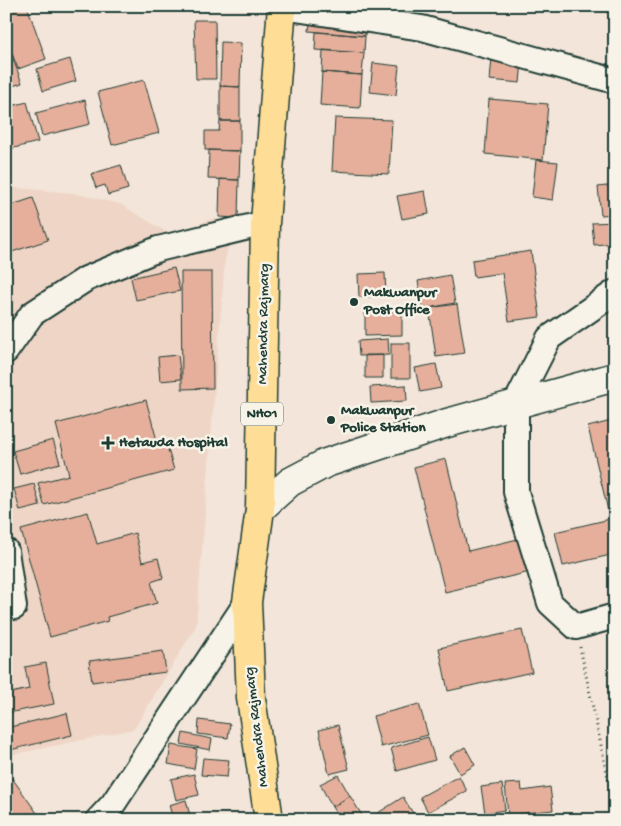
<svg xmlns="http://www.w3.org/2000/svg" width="621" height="826" font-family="'Gochi Hand',sans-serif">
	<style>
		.built { fill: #efd5c6 }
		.building { fill: #e5af9b; stroke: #1f3d34 }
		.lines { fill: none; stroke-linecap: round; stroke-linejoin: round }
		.street-casing { stroke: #1f3d34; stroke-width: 28 }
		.secondary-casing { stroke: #1f3d34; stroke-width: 31 }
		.highway-casing { stroke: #1f3d34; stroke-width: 31 }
		.path { stroke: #1f3d34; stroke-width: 3; stroke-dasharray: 1 4; stroke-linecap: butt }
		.street { stroke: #f7f3e8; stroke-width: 24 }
		.secondary { stroke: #f7f3e8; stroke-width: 28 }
		.highway { stroke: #fedd96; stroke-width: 28 }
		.poi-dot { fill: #1f3d34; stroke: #f7f3e8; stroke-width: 2 }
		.labels { text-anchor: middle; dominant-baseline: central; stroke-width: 5; stroke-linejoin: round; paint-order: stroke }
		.shield { fill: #f7f3e8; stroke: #60746a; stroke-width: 1 }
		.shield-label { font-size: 14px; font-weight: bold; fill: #1f3d34 }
		.poi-label { font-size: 15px; font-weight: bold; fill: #1f3d34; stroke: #f7f3e8; text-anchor: start }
		.street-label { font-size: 15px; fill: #1f3d34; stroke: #f7f3e8 }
	</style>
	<rect width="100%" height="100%" fill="#f3e5d9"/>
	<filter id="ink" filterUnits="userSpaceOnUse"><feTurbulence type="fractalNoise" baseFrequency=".02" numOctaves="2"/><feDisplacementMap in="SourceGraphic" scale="10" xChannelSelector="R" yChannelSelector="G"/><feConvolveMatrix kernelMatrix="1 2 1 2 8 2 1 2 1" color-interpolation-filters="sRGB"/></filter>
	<g filter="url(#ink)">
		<path class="built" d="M6,187L73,193L120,204L171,235L211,219L234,222L225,260L196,626L134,729L6,756Z"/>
		<path class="building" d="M6,6H27L46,59L18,69L6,38Z
			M316,6H377L376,11Z
			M589,6H615V14L589,8Z
			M311,15L366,20L365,36L309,31Z
			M194,20H215L216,79H196Z
			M316,32L365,36L364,53L315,50Z
			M6,40L22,83L6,88Z
			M221,42L241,43L240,87L220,86Z
			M323,50L364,53L362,75L322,72Z
			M492,58L522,61L520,83L490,80Z
			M70,59L76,81L43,91L37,69Z
			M373,63L399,66L396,95L370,92Z
			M322,72L362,75L360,108L320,105Z
			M144,80L159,133L112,145L98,92Z
			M220,86L240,87V121H220Z
			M489,99L548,104L543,160L485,154Z
			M85,100L90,124L42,136L36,113Z
			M27,102L38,142L6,150V118L11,116L8,107Z
			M335,118L392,120L389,174L332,171Z
			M220,121H240V151L205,150V131H219Z
			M209,150L240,151L239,180L208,179Z
			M536,160L558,162L553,200L532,197Z
			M121,165L128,189L108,195L105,185L96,188L91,174Z
			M220,179L239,180L238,218L219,217Z
			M615,185V214L601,215L598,187Z
			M425,191L429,214L402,219L397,196Z
			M33,198L48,240L6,254V207Z
			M615,222V243L594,245L592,223Z
			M531,251L540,317L509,321L502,273L474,277L472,260Z
			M174,268L180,291L136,300L131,278Z
			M181,272H212L213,388L182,389Z
			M385,273L386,296L359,297L358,274Z
			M450,275L455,303L423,309L418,281Z
			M457,304L465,353L436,357L429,308Z
			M402,311V335L365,336V312Z
			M388,339L389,355L359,356L358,341Z
			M391,343H410V378H391Z
			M178,355L181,379L160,381L158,357Z
			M365,355H383V378H365Z
			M436,364L441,388L420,392L415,368Z
			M406,385L407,401L371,403L370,387Z
			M146,400L159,448L167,446L174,470L44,505L38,483L69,475L56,424Z
			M615,420V554L563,566L555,532L610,519L588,427Z
			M53,440L60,463L20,474L13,451Z
			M446,459L468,551L522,538L530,572L445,592L414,467Z
			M34,484L40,506L20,511L14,489Z
			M88,512L97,544L135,533L142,562L158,558L163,578L151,582L157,603L107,617L108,621L50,637L21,530Z
			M522,630L532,672L448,691L439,648Z
			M163,651L166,672L92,682L89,661Z
			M46,663L54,704L8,713L6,694L29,689L25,667Z
			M419,704L428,735L381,747L373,716Z
			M67,713L72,735L6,751V728Z
			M199,720L230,724L228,738L198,734Z
			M338,725L349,769L329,774L319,730Z
			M183,733L212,739L210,750L181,744Z
			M428,737L435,760L397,771L391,748Z
			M171,745L197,749L194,769L168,764Z
			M465,747L475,765L460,774L450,756Z
			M203,758L229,760L227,777L201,775Z
			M194,774L199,795L176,800L171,779Z
			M338,775L350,796L332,807L320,784Z
			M459,776L467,791L428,812L420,797Z
			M12,778L42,820H6V782Z
			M521,783L522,791L550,787L553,810L508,815L505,784Z
			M502,784L505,810L485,813L481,787Z
			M350,796L363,817L359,820H340L332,807Z
			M403,797L416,818L367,820Z
			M186,800L191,820H173L169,805Z
			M549,813L550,820H526V816Z"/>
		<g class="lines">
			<defs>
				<path id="street" d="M282,7L422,28L615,81
					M615,292L549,338L516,403V492L550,603L576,627L615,616
					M6,351L32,314L86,279L158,249L265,223
					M6,551L14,607
					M98,820L113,804L247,602"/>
				<path id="secondary" d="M260,509L290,482L326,463L447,423L615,377"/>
				<path id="highway" d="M269,820L251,698L247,602L260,509L265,223L282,6"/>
			</defs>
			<use href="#street" class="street-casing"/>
			<use href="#secondary" class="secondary-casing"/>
			<use href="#highway" class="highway-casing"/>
			<path class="path" d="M580,647L615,811"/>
			<use href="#street" class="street"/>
			<use href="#secondary" class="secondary"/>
			<use href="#highway" class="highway"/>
		</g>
	</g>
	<g class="poi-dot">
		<circle cx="354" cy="302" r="5"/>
		<circle cx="331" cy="420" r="5"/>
		<path d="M105.5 435.5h5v5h5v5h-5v5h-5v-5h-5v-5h5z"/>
	</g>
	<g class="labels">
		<rect class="shield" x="241" y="402.5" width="42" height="23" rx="4"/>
		<g class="shield-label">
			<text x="262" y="414">NH01</text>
		</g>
		<g class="poi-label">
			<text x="364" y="293">Makwanpur<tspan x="364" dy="17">Post Office</tspan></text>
			<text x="341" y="411">Makwanpur<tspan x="341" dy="17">Police Station</tspan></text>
			<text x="119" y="443">Hetauda Hospital</text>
		</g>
		<g class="street-label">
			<text transform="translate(264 324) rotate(-89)">Mahendra Rajmarg</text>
			<text transform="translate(257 727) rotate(-97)">Mahendra Rajmarg</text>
		</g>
	</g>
	<rect width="621" height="826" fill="none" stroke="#f7f3e8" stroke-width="25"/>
	<rect x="12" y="12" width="596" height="801" fill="none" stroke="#1f3d34" stroke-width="2" filter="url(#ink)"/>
</svg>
